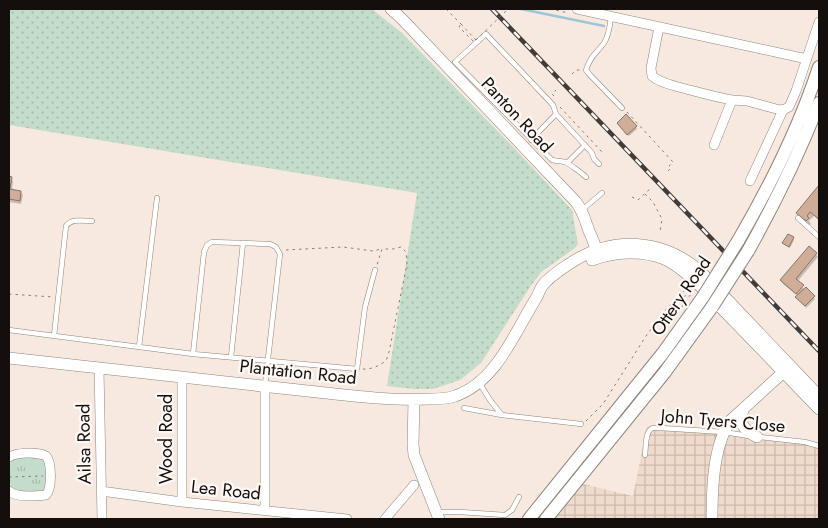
<svg xmlns="http://www.w3.org/2000/svg" width="828" height="528" font-family="Jost,sans-serif">
	<style>
		.industrial { fill: url(#industrial-grid) }
		.grass { fill: url(#grass-dots) }
		.park { fill: url(#park-tufts) }
		.shadow { fill: #0003 }
		.lines { fill: none; stroke-linecap: round; stroke-linejoin: round }
		.stream { stroke: #9dc6d8; stroke-width: 2.5 }
		.building { fill: #d0ad97; stroke: #84766e }
		.service-casing { stroke: #91847b; stroke-width: 5.5 }
		.minor-casing { stroke: #91847b; stroke-width: 10 }
		.tertiary-casing { stroke: #91847b; stroke-width: 12 }
		.secondary-casing { stroke: #91847b; stroke-width: 14 }
		.path { stroke: #877d77; stroke-width: 1; stroke-dasharray: 2.5 4; stroke-linecap: butt }
		.service { stroke: #fff; stroke-width: 4.5 }
		.minor { stroke: #fff; stroke-width: 9 }
		.tertiary { stroke: #fff; stroke-width: 11 }
		.secondary { stroke: #fff; stroke-width: 12 }
		.rail-casing { stroke: #423b37; stroke-width: 4.5 }
		.rail { stroke: #fef8f5; stroke-width: 2.5; stroke-dasharray: 8; stroke-linecap: butt }
		.secondary-bridge-casing { stroke: #91847b; stroke-width: 14; stroke-linecap: butt }
		.path-bridge { stroke: #877d77; stroke-width: 1; stroke-dasharray: 2.5 4; stroke-linecap: butt }
		.secondary-bridge { stroke: #fff; stroke-width: 12 }
		.labels { text-anchor: middle; dominant-baseline: central; stroke-width: 4.5; stroke-linejoin: round; paint-order: stroke }
		.street-label { font-size: 18px; fill: #140f0c; stroke: #fef8f5 }
	</style>
	<defs>
		<pattern id="industrial-grid" width="8" height="8" patternUnits="userSpaceOnUse" patternTransform="scale(1.25)"><rect width="8" height="8" fill="#efdacc"/><path d="M0 4h8M4 0v8" fill="none" stroke="#ccbaae"/></pattern>
		<pattern id="grass-dots" width="8" height="8" patternUnits="userSpaceOnUse" patternTransform="scale(1.25)"><rect width="8" height="8" fill="#c4dcca"/><path d="M2 2h.1M6 6h.1" fill="none" stroke="#a8bcac" stroke-width="1.8" stroke-linecap="round"/></pattern>
		<pattern id="park-tufts" width="24" height="20" patternUnits="userSpaceOnUse" patternTransform="scale(1.25)"><rect width="24" height="20" fill="#c4dcca"/><path d="M3 7l-1-3M5 7V3M7 7l1-3M15 17l-1-3M17 17v-4M19 17l1-3" fill="none" stroke="#a8bcac"/></pattern>
	</defs>
	<rect width="100%" height="100%" fill="#f8e9e0"/>
	<path class="industrial" d="M647,426L806,443L819,447V519H546L575,482L633,496Z"/>
	<path class="grass" d="M9,9H372L402,33L516,150L572,210L578,244L575,248L541,272L530,287L481,363L460,380L433,389H414L387,386L417,193L9,125Z"/>
	<path class="park" d="M40,456L46,463V488L43,492L18,493L11,489C9,480 8,467 12,458Z"/>
	<path class="shadow" d="M619,125L636,127L637,129L629,136Z
		M9,178H11L13,181L12,191L21,192L23,195L21,204L9,202Z
		M819,187V221L814,216L809,221L811,224L809,225L801,218L798,213Z
		M793,238L794,240L790,248L785,245L784,243Z
		M816,254L818,257L797,282L805,290L806,288L815,299L806,308L798,299V296L783,284L781,280Z"/>
	<g class="lines">
		<path class="stream" d="M521,9L604,26"/>
	</g>
	<path class="building" d="M626,114L637,126L627,135L617,123Z
		M9,176L12,177L10,189L21,191L20,201L9,199Z
		M819,185V219L810,212L807,216L809,218L806,221L796,213Z
		M788,234L794,237L789,247L782,243Z
		M809,246L817,253L796,279L804,285L796,294L780,280Z
		M806,287L815,296L805,306L795,297Z"/>
	<g class="lines">
		<defs>
			<path id="service" d="M611,17C610,25 609,36 604,43C596,54 591,55 586,70L590,75L622,108
				M531,140L556,114
				M567,163L585,145
				M586,177C583,174 568,163 565,162C561,161 556,161 552,160L455,62L486,34L553,105L556,114L592,153L594,159L599,164
				M582,210L602,193
				M798,218L819,237
				M9,330L193,354L357,369L365,307L375,270
				M54,336L66,226C72,218 83,221 92,221
				M139,347L157,198
				M193,354L204,252L207,245L212,242L270,244L276,247L280,254L265,385
				M231,357L243,243
				M480,384L490,400L501,414
				M464,408L502,415L581,424
				M759,437L805,442L819,446
				M645,455C646,448 645,433 651,429C653,427 657,428 660,428L724,432L749,436
				M437,512H460L505,515L512,510L519,497"/>
			<path id="minor" d="M577,9L807,59
				M659,27L651,68L652,76C660,83 672,85 682,88C698,92 715,97 732,100
				M714,145L732,100L747,101L780,110L785,109L789,107L796,91L819,22
				M750,181L783,110
				M99,368L102,519
				M182,377V502
				M265,386V510
				M9,457C17,452 37,452 46,456C52,463 52,488 46,495C36,496 16,498 9,491
				M101,491L182,502L347,519
				M385,519L414,485"/>
			<path id="tertiary" d="M391,9L402,19L576,202C583,211 585,220 589,231C593,240 597,248 597,258
				M592,260C614,252 642,250 664,259C676,264 686,273 696,282L819,409
				M9,358C111,369 214,381 317,392C353,396 392,401 429,399C438,399 447,399 455,396C496,382 514,334 535,300C538,296 539,291 542,286C549,277 560,270 569,264C612,235 663,238 701,272L819,396
				M414,400L413,444L414,455L439,519
				M744,408C737,423 744,430 757,437
				M712,519C712,489 713,445 731,420L789,367"/>
			<path id="secondary" d="M738,241C770,186 799,128 819,67
				M748,251C775,203 799,154 819,103
				M529,519L663,353L703,297
				M546,519L665,372L712,307"/>
		</defs>
		<use href="#service" class="service-casing"/>
		<use href="#minor" class="minor-casing"/>
		<use href="#tertiary" class="tertiary-casing"/>
		<use href="#secondary" class="secondary-casing"/>
		<path class="path" d="M446,9L461,24
			M550,9L569,13
			M461,24L476,40L474,42L459,27Z
			M572,74L576,70H580
			M554,96L552,94L556,90
			M560,107L602,152L600,154
			M627,112L673,162L669,166L671,168L666,173
			M645,194L653,202L662,219L660,232
			M632,197L638,200L651,188
			M286,250L343,247L373,251L381,249
			M689,290L665,326L667,328L691,294L693,296
			M9,294L53,297
			M363,369C370,370 382,365 386,360C388,357 388,354 389,352L407,264L406,252L401,247L393,249H382L377,265
			M586,421L603,404L646,336L664,312L679,295L688,288
			M9,477L43,476"/>
		<use href="#service" class="service"/>
		<use href="#minor" class="minor"/>
		<use href="#tertiary" class="tertiary"/>
		<use href="#secondary" class="secondary"/>
		<defs>
			<path id="rail" d="M492,9L819,351"/>
		</defs>
		<use href="#rail" class="rail-casing"/>
		<use href="#rail" class="rail"/>
		<defs>
			<path id="secondary-bridge" d="M703,297L738,241
				M712,307L748,251"/>
		</defs>
		<use href="#secondary-bridge" class="secondary-bridge-casing"/>
		<path class="path-bridge" d="M476,40L508,9"/>
		<use href="#secondary-bridge" class="secondary-bridge"/>
	</g>
	<g class="labels">
		<g class="street-label">
			<text transform="translate(517 115) rotate(47)">Panton Road</text>
			<text transform="translate(681 296) rotate(-56)">Ottery Road</text>
			<text transform="translate(298 372) rotate(6)">Plantation Road</text>
			<text transform="translate(723 421) rotate(5)">John Tyers Close</text>
			<text transform="translate(166 439) rotate(-90)">Wood Road</text>
			<text transform="translate(84 444) rotate(-91)">Ailsa Road</text>
			<text transform="translate(226 490) rotate(6)">Lea Road</text>
		</g>
	</g>
	<rect width="828" height="528" fill="none" stroke="#140f0c" stroke-width="20"/>
</svg>
